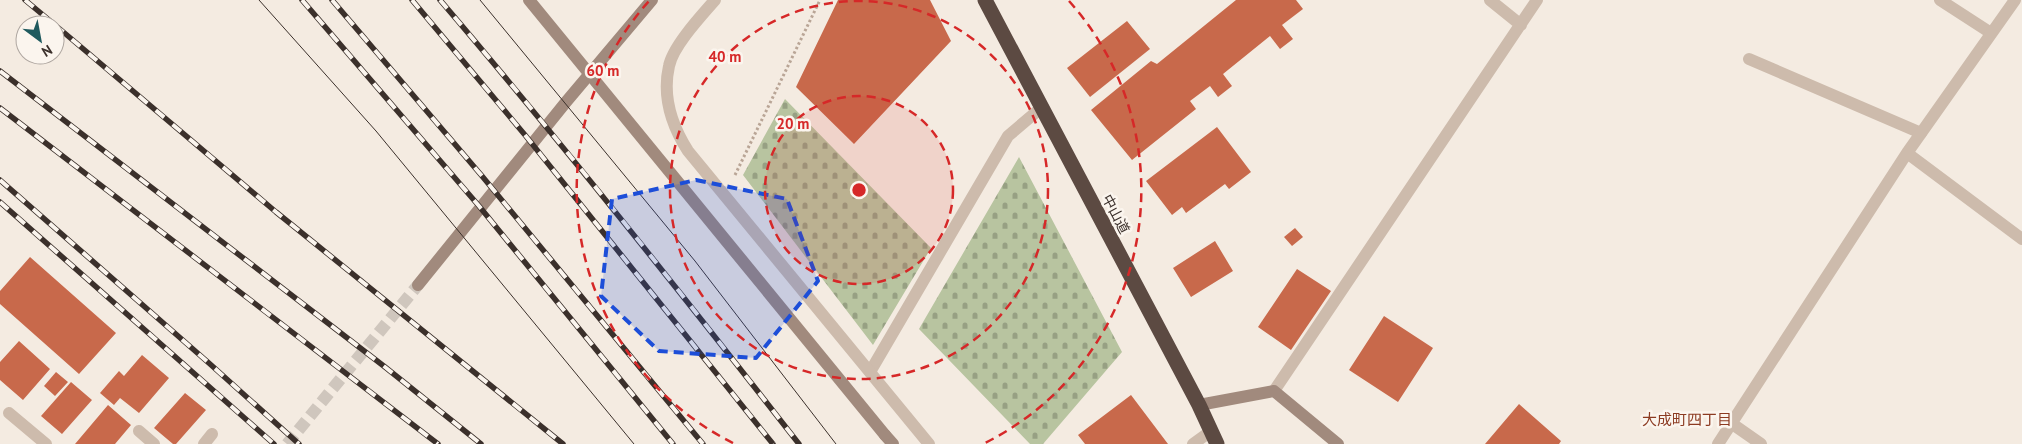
<svg xmlns="http://www.w3.org/2000/svg" width="2022" height="444" font-family="'PT Sans','Noto Sans JP',sans-serif">
	<style>
		.cemetery { fill: url(#cemetery-stones) }
		.building { fill: #c8694b }
		.lines { fill: none; stroke-linecap: round; stroke-linejoin: round }
		.secondary-tunnel { stroke: #cfc6bd; stroke-width: 12; stroke-dasharray: 12 6; stroke-linecap: butt }
		.path { stroke: #b9a596; stroke-width: 3; stroke-dasharray: 2.5 2.5; stroke-linecap: butt }
		.lane { stroke: #cdbbac; stroke-width: 12 }
		.street { stroke: #cdbbac; stroke-width: 12 }
		.secondary { stroke: #a18a7d; stroke-width: 12 }
		.highway { stroke: #5c4a42; stroke-width: 15 }
		.tram { stroke: #3b302b; stroke-width: 1 }
		.rail-casing { stroke: #3b302b; stroke-width: 5.5 }
		.rail { stroke: #fbf5ee; stroke-width: 4; stroke-dasharray: 11; stroke-linecap: butt }
		.secondary-bridge { stroke: #a18a7d; stroke-width: 12 }
		.marked { fill: #1d4ed8; fill-opacity: 0.2; stroke: #1d4ed8; stroke-width: 4; stroke-dasharray: 10 6; stroke-linejoin: round }
		.ring { fill: none; stroke: #d62828; stroke-width: 2.5; stroke-dasharray: 9 6 }
		.labels { text-anchor: middle; dominant-baseline: central; stroke-width: 5; stroke-linejoin: round; paint-order: stroke }
		.street-label { font-size: 14px; fill: #3b302b; stroke: #fbf5ee }
		.neighbourhood-label { font-size: 15px; fill: #8c3b22; stroke: #fbf5ee }
		.centre { fill: #d62828; stroke: #fbf5ee; stroke-width: 2.5 }
		.ring-label { font-size: 15px; text-anchor: middle; font-weight: bold; fill: #d62828; stroke: #fbf5ee; stroke-width: 5; stroke-linejoin: round; paint-order: stroke }
	</style>
	<defs>
		<pattern id="cemetery-stones" width="16" height="16" patternUnits="userSpaceOnUse" patternTransform="scale(1.25)"><rect width="16" height="16" fill="#b8c4a0"/><path d="M2 7V4a2 2 0 0 1 4 0v3zM10 15v-3a2 2 0 0 1 4 0v3z" fill="#97a083"/></pattern>
	</defs>
	<rect width="100%" height="100%" fill="#f4ebe1"/>
	<path class="cemetery" d="M785,99L931,248L873,345L743,175Z
		M1019,157L1122,352L1043,444H1030L919,329Z"/>
	<path class="building" d="M838,0H930L951,41L854,144L796,87Z
		M1236,0H1296L1303,9L1282,25L1293,39L1280,49L1270,36L1223,74L1232,86L1218,97L1210,86L1190,101L1196,109L1132,160L1091,110L1151,61L1157,64Z
		M1127,21L1150,49L1090,97L1067,68Z
		M1217,127L1251,172L1229,189L1225,184L1186,213L1182,207L1172,215L1146,181Z
		M1295,228L1303,237L1292,246L1284,237Z
		M1215,241L1233,271L1191,297L1173,268Z
		M30,257L116,333L79,374L0,304V291Z
		M1297,269L1331,291L1291,350L1258,327Z
		M1384,316L1433,348L1398,402L1349,370Z
		M19,341L50,369L23,400L0,380V362Z
		M142,355L169,378L139,413L120,398L114,405L100,393L119,371L124,376Z
		M56,372L68,382L55,396L44,386Z
		M71,382L92,400L62,434L41,416Z
		M185,393L206,410L176,444H173L154,428Z
		M1131,395L1168,444H1085L1078,435Z
		M1519,404L1561,441L1559,444H1485Z
		M108,405L131,425L115,444H75Z"/>
	<g class="lines">
		<path class="secondary-tunnel" d="M287,444L418,285"/>
		<path class="path" d="M735,175L820,0"/>
		<path class="lane" d="M1940,0L1991,33
			M1749,59L1921,133
			M870,372L1008,136L1041,108
			M1731,423L1761,444
			M139,431L154,444"/>
		<path class="street" d="M715,0C701,16 673,46 669,66C662,97 672,126 688,151L929,444
			M1490,0L1521,25
			M1907,153L2022,239
			M1274,391L1537,0
			M9,413L46,444
			M204,444L212,434
			M1193,444L1211,431
			M1718,444L1907,153L2015,0"/>
		<path class="secondary" d="M418,285L566,102L652,0
			M1199,405L1274,391L1338,444
			M885,435L893,444"/>
		<path class="highway" d="M985,0L1199,405L1217,444"/>
		<path class="tram" d="M259,0L376,131L634,444
			M480,0L695,261L836,444"/>
		<defs>
			<path id="rail" d="M25,0L55,25
				M302,0L479,206L673,444
				M332,0L482,176L703,444
				M412,0L525,135L773,444
				M440,0C564,145 682,294 799,444
				M55,25L276,212L563,444
				M0,71L385,367L481,444
				M0,108L438,444
				M0,180L210,364L299,444
				M0,202L274,444"/>
		</defs>
		<use href="#rail" class="rail-casing"/>
		<use href="#rail" class="rail"/>
		<path class="secondary-bridge" d="M529,0L885,435"/>
	</g>
	<path class="marked" d="M696,180L787,199L818,281L756,358L659,351L601,296L612,199Z"/>
	<circle cx="859" cy="190" r="94" fill="#d62828" fill-opacity=".12"/>
	<g class="ring">
		<circle cx="859" cy="190" r="94"/>
		<circle cx="859" cy="190" r="189"/>
		<path d="M733 443A283 283 0 0 1 649 1M1069 1A283 283 0 0 1 985 443"/>
	</g>
	<g class="labels">
		<g class="street-label">
			<text transform="translate(1116 214) rotate(62)">中山道</text>
		</g>
		<g class="neighbourhood-label">
			<text x="1687" y="419">大成町四丁目</text>
		</g>
	</g>
	<circle cx="859" cy="190" r="8" class="centre"/>
	<g class="ring-label">
		<text x="725" y="62">40 m</text>
		<text x="603" y="76">60 m</text>
		<text x="793" y="129">20 m</text>
	</g>
	<g transform="translate(40 40) rotate(148)"><circle r="24" fill="#fbf5ee" stroke="#aea6a0"/>
	<path d="M0-4L9 19L0 12L-9 19Z" fill="#1f5a5e"/>
	<text y="-8" font-size="14" font-weight="bold" text-anchor="middle" fill="#3b302b">N</text>
	</g>
</svg>
